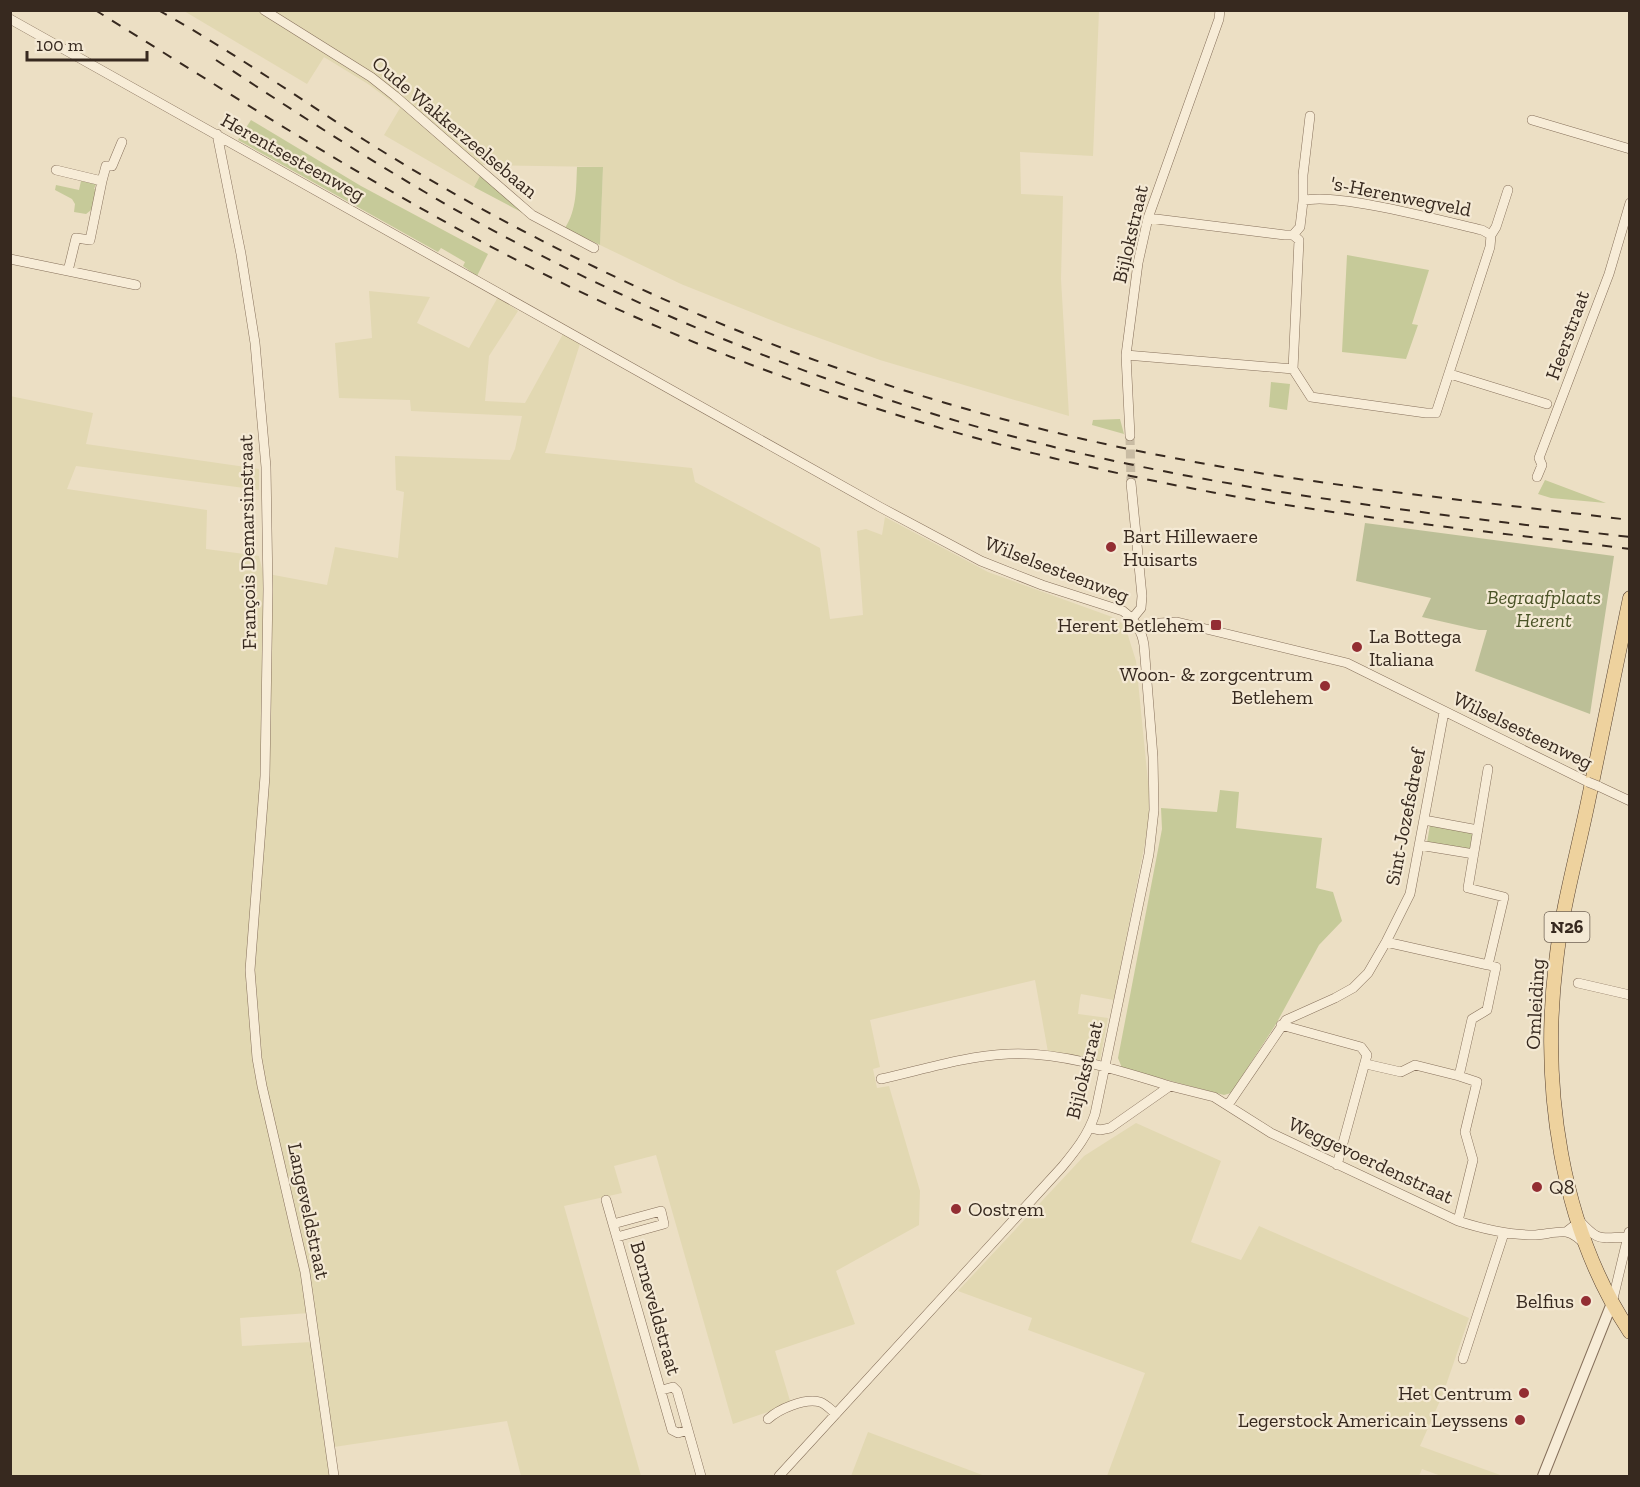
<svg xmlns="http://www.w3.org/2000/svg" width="1640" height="1487" font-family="'Zilla Slab',serif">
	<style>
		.farmland { fill: #e2d8b2; fill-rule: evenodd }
		.green { fill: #c6ca99 }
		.cemetery { fill: #bcbf97 }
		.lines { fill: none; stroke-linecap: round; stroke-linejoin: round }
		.minor-tunnel { stroke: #c8bba3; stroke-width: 9; stroke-dasharray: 9 4.5; stroke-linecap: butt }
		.minor-casing { stroke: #86705b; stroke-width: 10 }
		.tertiary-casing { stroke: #86705b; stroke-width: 12 }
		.primary-casing { stroke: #543f2f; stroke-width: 15 }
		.minor { stroke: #f7ecd7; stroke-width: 9 }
		.tertiary { stroke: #f7ecd7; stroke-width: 10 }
		.primary { stroke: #eed29e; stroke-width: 14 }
		.rail { stroke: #37291f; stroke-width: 2; stroke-dasharray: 10 10; stroke-linecap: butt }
		.minor-bridge-casing { stroke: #86705b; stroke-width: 10; stroke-linecap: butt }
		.minor-bridge { stroke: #f7ecd7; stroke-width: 9 }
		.poi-dot { fill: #932e33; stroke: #f4e9d4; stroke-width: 2 }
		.labels { text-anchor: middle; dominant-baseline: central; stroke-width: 4.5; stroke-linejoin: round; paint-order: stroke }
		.shield { fill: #f4e9d4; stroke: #706355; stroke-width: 1.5 }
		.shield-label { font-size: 18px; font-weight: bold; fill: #37291f }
		.street-label { font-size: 20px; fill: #37291f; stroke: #f4e9d4 }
		.poi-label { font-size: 20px; fill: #37291f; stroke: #f4e9d4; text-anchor: end }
		.park-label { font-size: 20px; font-style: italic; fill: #495226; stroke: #f4e9d4 }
	</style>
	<rect width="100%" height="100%" fill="#ecdfc4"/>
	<path class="farmland" d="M184,11H1099L1093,156L1020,152L1021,194L1063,196L1061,279L1069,416L880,360L786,326L681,284L600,245L603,167L479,165L481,174L474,187L384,135L400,108L368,84L324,57L307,84Z
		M369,291L430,297L417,323L469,348L498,297L518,311L489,356L485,401L525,403L563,334L580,344L545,453L692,468L695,482L820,548L830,619L863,615L857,531L866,529L882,535L885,517L988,572L1115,618L1125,626L1136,661L1151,812L1114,1000L1081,994L1080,998L1078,1014L1108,1018L1100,1060L1048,1052L1035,980L870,1020L880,1067L873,1069L877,1088L889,1086L920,1191L919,1225L836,1271L855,1324L775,1351L791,1404L733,1424L656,1155L614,1166L622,1193L564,1206L641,1476H521L507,1421L334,1447L338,1476H11L10,396L93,413L86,444L259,469V490L76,466L67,489L207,510L206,549L259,556L263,573L327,585L335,547L398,558L404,492L396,490L395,456L510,460L515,449L522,416L411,411L410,400L339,398L335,343L372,338ZM309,1313L312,1342L242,1346L240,1318Z
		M1136,1123L1221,1161L1191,1242L1241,1260L1259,1226L1469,1318L1443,1394L1420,1446L1503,1476H1441L1422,1469L1419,1476H1107L1145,1373L1028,1330L1032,1318L958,1291L1084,1156Z
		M868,1432L985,1476H851Z"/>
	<path class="green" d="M251,120L361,186L488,254L477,276L463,266L465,262L441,248L438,252L238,140Z
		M577,167H603L600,245L565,228C577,210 576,188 577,167Z
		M481,174L524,211L523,213L474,187Z
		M81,181L96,184L94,189L98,190L95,207L86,214L74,212L75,204L72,199L55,190L56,185L79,190Z
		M1347,255L1429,270L1412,324L1418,325L1406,359L1342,352Z
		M1271,382L1290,384L1287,410L1269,407Z
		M1120,419L1124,434L1092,425L1093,420Z
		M1545,480L1606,503L1551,498L1538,494Z
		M1220,790L1239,792L1236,828L1322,838L1316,888L1333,892L1342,921L1319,945L1276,1024L1231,1093L1224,1095L1122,1068L1118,1058L1162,829L1161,808L1217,812Z
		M1430,825L1475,833L1472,851L1427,843Z"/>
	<path class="cemetery" d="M1365,523L1614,556L1590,714L1475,671L1487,630H1479L1422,617L1431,598L1356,581Z"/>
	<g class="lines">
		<path class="minor-tunnel" d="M1130,436L1131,483"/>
		<defs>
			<path id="minor" d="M264,10L371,77L395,96L532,215L594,248
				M10,19L880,507L981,561L1042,585L1123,611C1135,620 1142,631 1144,645L1153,757L1154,810L1149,854L1095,1114C1088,1135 1076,1150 1062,1167L779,1476
				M1532,120L1630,149
				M217,134L241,254L255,343L266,467L268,589L265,776L250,970L257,1058L262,1086L305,1272L334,1476
				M56,170L102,181L106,166H112L122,142
				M1303,201V175L1310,116
				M1491,235L1496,227L1508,190
				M10,259L136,285
				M68,271L76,238L90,240L102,181
				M1126,355L1293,369L1311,397L1426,413H1436L1490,247L1491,235L1482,230C1447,222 1332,191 1303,201L1300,227L1293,235H1285L1148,218
				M1293,369L1299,240L1293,235
				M1450,374L1547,404
				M1130,436L1126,355L1138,263L1148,218L1219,19L1220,10
				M1537,477L1542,465L1539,458L1609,274L1630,203
				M1131,483L1142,596L1141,608L1132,619
				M1140,631L1160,623L1177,622L1347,663L1588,782
				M1598,786L1630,801
				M1424,820L1478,830
				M1419,845L1474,854
				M1386,942L1488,965
				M1578,983L1630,995
				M1281,1025L1361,1047L1367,1055L1337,1165
				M1366,1064L1401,1072L1415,1065L1459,1076
				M881,1079C922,1070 965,1056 1008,1054C1060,1051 1121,1071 1170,1086
				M1228,1105L1286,1020L1335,998L1353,988L1368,973L1386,942L1410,894L1444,712
				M1091,1128L1100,1130L1110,1128L1170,1086L1214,1097L1271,1133L1458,1221C1483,1229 1507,1235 1533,1235C1543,1235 1556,1231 1566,1232C1573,1233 1581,1240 1585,1245
				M606,1200L672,1430L678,1433L688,1430
				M1458,1221L1473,1160L1465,1132L1477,1082L1459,1076L1472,1019L1487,1010L1496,967L1488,965L1504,897L1468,888L1488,769
				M613,1224L661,1211L664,1224L617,1237
				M1566,1232L1575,1225L1578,1219C1600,1244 1600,1237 1630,1237
				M1612,1303L1629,1232
				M1463,1359L1504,1233
				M662,1390L673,1387L677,1391L701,1476
				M768,1419C779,1409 804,1398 820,1402C826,1404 831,1410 836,1414"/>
			<path id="tertiary" d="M1543,1476L1612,1303"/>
			<path id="primary" d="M1630,598C1616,666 1602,734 1588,802C1577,855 1562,908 1556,962C1541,1085 1560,1227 1630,1332"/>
		</defs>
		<use href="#minor" class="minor-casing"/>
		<use href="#tertiary" class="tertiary-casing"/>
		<use href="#primary" class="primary-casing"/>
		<use href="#minor" class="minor"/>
		<use href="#tertiary" class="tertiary"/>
		<use href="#primary" class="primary"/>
		<path class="rail" d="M95,10C276,122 454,239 649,323C834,404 1029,459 1227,495C1360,519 1495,532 1630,549
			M158,10C230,50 297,97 366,141C442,189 522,232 603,271C783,358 977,421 1174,458C1324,487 1477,501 1630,520
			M216,60C303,117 390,174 481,224C657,319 843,394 1038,443C1231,492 1431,514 1630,537"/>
		<defs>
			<path id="minor-bridge" d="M1588,782L1598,786"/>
		</defs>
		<use href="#minor-bridge" class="minor-bridge-casing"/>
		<use href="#minor-bridge" class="minor-bridge"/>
	</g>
	<g class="poi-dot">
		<circle cx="1111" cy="547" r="6"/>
		<rect x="1210" y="619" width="12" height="12" rx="3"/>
		<circle cx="1357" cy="647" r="6"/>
		<circle cx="1325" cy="686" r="6"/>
		<circle cx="1537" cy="1187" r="6"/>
		<circle cx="956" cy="1209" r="6"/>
		<circle cx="1586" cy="1301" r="6"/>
		<circle cx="1524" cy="1393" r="6"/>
		<circle cx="1520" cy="1420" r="6"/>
	</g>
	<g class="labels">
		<rect class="shield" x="1544.5" y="912" width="45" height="30" rx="4.5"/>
		<g class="shield-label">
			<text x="1567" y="927">N26</text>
		</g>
		<g class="street-label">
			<text transform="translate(455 127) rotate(40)">Oude Wakkerzeelsebaan</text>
			<text transform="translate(293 157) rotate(29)">Herentsesteenweg</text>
			<text transform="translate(1401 196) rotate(11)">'s-Herenwegveld</text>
			<text transform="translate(1130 234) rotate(-77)">Bijlokstraat</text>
			<text transform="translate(1567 335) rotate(-70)">Heerstraat</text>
			<text transform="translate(247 542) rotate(-91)">François Demarsinstraat</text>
			<text transform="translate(1057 569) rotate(21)">Wilselsesteenweg</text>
			<text transform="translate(1523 730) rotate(26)">Wilselsesteenweg</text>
			<text transform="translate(1405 817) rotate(-79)">Sint-Jozefsdreef</text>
			<text transform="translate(1535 1004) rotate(-87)">Omleiding</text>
			<text transform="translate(1084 1070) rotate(-76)">Bijlokstraat</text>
			<text transform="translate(1371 1160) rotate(25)">Weggevoerdenstraat</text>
			<text transform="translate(309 1211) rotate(78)">Langeveldstraat</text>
			<text transform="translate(656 1308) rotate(74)">Borneveldstraat</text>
		</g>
		<g class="poi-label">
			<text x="1123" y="536" text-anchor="start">Bart Hillewaere<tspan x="1123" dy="23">Huisarts</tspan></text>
			<text x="1204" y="625">Herent Betlehem</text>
			<text x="1369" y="636" text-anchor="start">La Bottega<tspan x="1369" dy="23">Italiana</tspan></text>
			<text x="1313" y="674">Woon- &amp; zorgcentrum<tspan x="1313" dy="23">Betlehem</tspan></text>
			<text x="1549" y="1187" text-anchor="start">Q8</text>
			<text x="968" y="1209" text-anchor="start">Oostrem</text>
			<text x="1574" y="1301">Belfius</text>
			<text x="1512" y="1393">Het Centrum</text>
			<text x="1508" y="1420">Legerstock Americain Leyssens</text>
		</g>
		<g class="park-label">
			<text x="1544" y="597">Begraafplaats<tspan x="1544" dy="23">Herent</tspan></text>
		</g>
	</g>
	<rect width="1640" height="1487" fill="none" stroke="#37291f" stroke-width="24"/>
	<path d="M27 51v9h120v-9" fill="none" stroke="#37291f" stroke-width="3"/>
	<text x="36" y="51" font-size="18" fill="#37291f" stroke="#f4e9d4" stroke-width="4.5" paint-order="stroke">100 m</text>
</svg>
